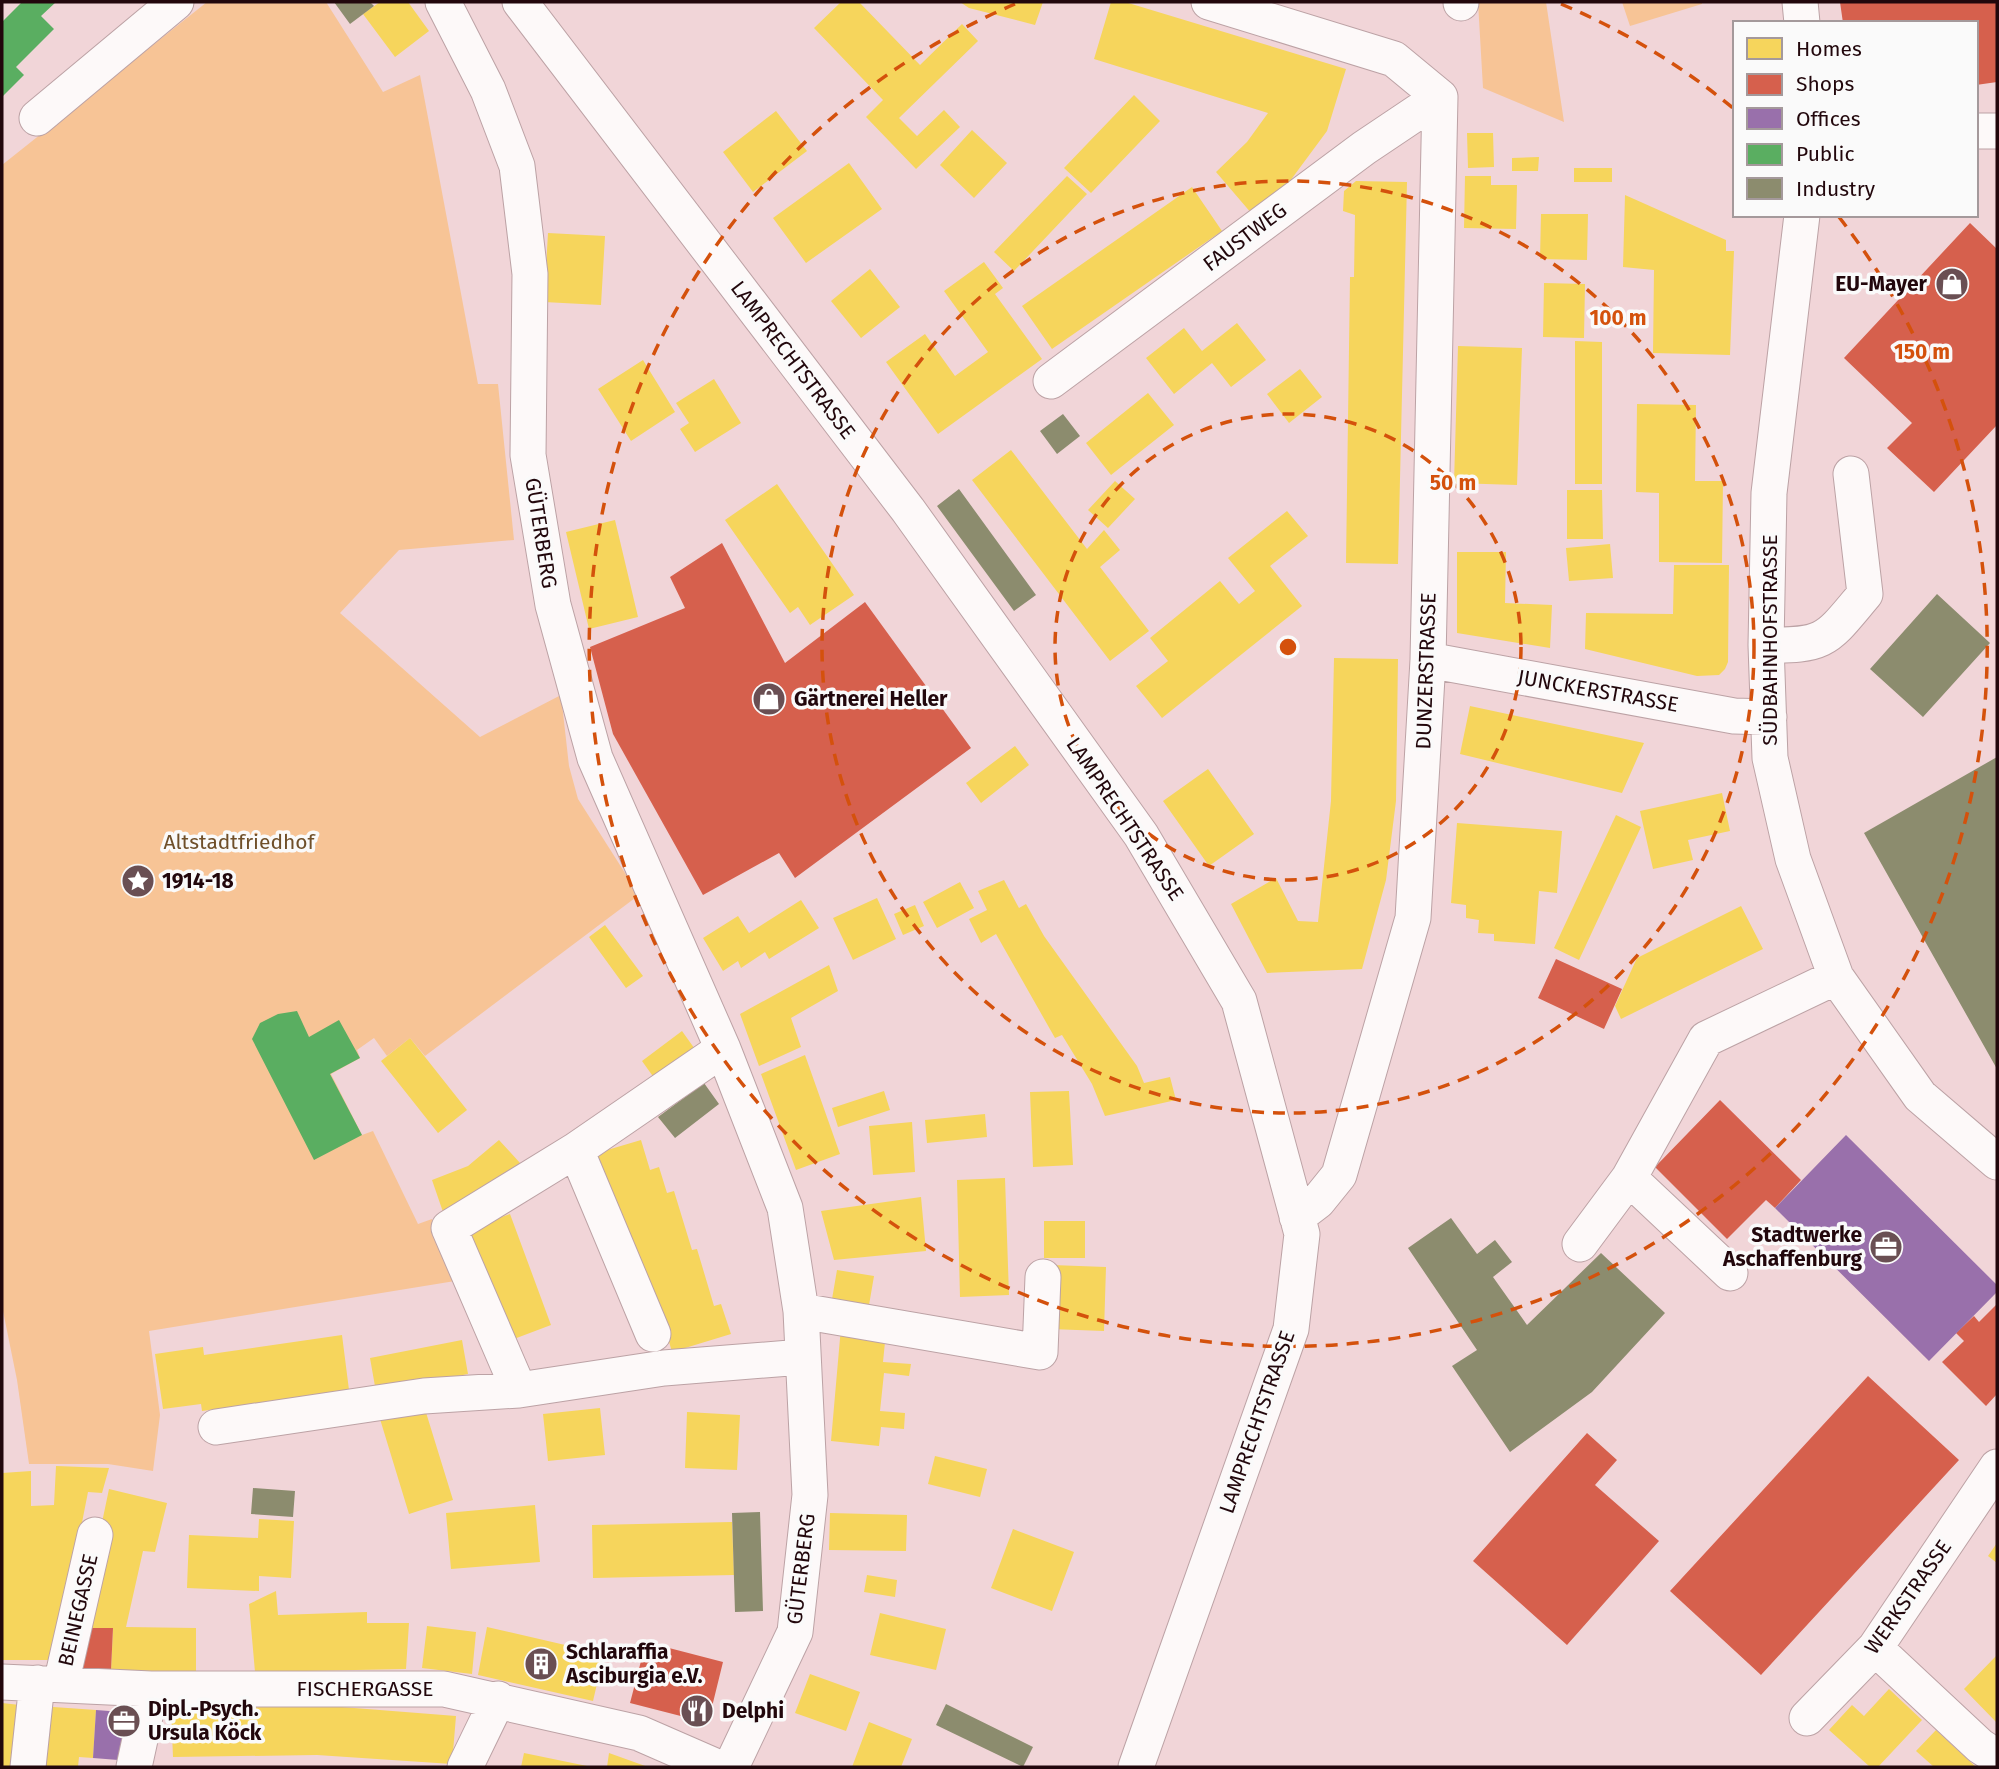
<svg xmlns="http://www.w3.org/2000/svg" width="1999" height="1769" font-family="'Fira Sans',sans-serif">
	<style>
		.green { fill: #f7c496 }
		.homes { fill: #f6d55c }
		.shops { fill: #d6604d }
		.offices { fill: #9970ab }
		.public { fill: #5aae61 }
		.industry { fill: #8c8c6e }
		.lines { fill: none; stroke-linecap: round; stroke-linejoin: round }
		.minor-casing { stroke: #bca2a5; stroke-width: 37 }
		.minor { stroke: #fdf9f9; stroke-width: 35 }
		.ring { fill: none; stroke: #d4510c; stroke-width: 3.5; stroke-dasharray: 12 9 }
		.labels { text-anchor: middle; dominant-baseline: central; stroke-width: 7; stroke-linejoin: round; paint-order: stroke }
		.street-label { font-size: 21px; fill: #22070c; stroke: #fafafa }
		.poi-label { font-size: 21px; font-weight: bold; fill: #22070c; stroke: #fafafa; text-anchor: start }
		.park-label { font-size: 21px; fill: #6f4f29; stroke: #fafafa }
		.centre { fill: #d4510c; stroke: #fafafa; stroke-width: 3.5 }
		.ring-label { font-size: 21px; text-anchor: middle; font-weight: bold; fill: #d4510c; stroke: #fafafa; stroke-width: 7; stroke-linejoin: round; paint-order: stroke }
	</style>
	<rect width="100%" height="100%" fill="#f1d5d8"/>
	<path class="green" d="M207,2H326L383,92L420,75L478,384H498L514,540L399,550L340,613L480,737L561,695L569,766L578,799L639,895L425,1056L410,1038L387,1056L374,1038L357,1050L360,1058L331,1074L362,1135L373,1131L418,1224L432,1219L455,1281L149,1331L160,1415L153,1471L108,1464H29L17,1380L2,1306V165Z
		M1478,2H1546L1564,122L1483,88Z
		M1622,2H1702V4L1630,26Z"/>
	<path class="homes" d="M380,2H408L429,31L395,57L363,14Z
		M841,2H859L920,65L962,24L978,41L899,118L917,136L944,110L960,127L916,169L866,117L883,100L814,28Z
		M960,2H1043L1035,25L969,8Z
		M1111,2H1125L1346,69L1327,131L1290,181L1252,214L1216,172L1247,142L1268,113L1094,59Z
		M1134,95L1160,121L1091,193L1064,168Z
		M776,111L807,151L753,192L723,152Z
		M972,130L1007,163L974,198L940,165Z
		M1467,133H1493L1494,167L1468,168Z
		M1539,157L1538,171H1512V158Z
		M849,163L882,209L806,263L773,218Z
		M1574,168H1612V182H1574Z
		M1067,176L1087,194L1014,271L994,252Z
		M1465,176H1491V185H1517L1516,229L1464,228Z
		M1356,181L1407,182L1398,564L1346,563L1350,277H1354L1355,215L1343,211L1344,191Z
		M1192,187L1222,231L1052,349L1022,306Z
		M1625,195L1726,240V251H1734L1730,355L1653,353L1654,270L1623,267Z
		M1541,214H1588L1587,260L1540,259Z
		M548,233L605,236L601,305L544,302Z
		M984,262L1003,288L995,294L1042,359L938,434L886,362L925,334L955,376L988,352L944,291Z
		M870,269L900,307L861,338L831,301Z
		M1544,283L1585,284L1584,338L1543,337Z
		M1237,323L1266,360L1231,387L1212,363L1174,394L1146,358L1184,328L1202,351Z
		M1575,341L1602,342V484H1575Z
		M1458,346L1522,348L1517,485L1454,483Z
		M643,360L675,412L631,441L598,389Z
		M1300,369L1322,397L1289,423L1267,394Z
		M714,379L741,423L695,452L680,429L689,423L676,403Z
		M1148,393L1174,425L1111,475L1086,443Z
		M1637,404L1696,405L1695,481H1723L1722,563L1659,562V493L1636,492Z
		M1011,450L1087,549L1104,530L1120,550L1100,567L1149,631L1110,661L972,480Z
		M1115,481L1135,499L1108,528L1088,510Z
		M777,484L854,595L810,625L798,607L790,613L725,520Z
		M1567,490H1602L1603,539H1567Z
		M1287,511L1308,536L1270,566L1302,606L1162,718L1136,686L1168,661L1150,638L1220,581L1239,604L1255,591L1228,558Z
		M615,520L638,617L589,629L566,532Z
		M1610,544L1613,578L1569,581L1566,548Z
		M1457,552H1506L1505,603L1552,605L1550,648L1457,633Z
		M1674,565H1729L1728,662L1725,669L1719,675L1697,676L1585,649L1586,613L1673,614Z
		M1334,658L1398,659L1396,801L1386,880L1362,969L1267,973L1231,904L1276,878L1298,921L1318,922L1331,801Z
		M1470,706L1583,730L1644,743L1622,793L1460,754Z
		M1015,746L1029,765L981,803L966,783Z
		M1208,769L1254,834L1209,866L1163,801Z
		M1722,793L1730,831L1688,840L1693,860L1653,869L1640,811Z
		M1616,815L1641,827L1579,960L1554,948Z
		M1457,823L1562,831L1557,893L1539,891L1535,944L1494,941V934L1478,933L1479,920L1466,918V905L1451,903Z
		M1004,880L1019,908L1026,904L1044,936L1137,1066L1144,1083L1170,1077L1176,1100L1105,1116L1092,1084L1062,1035L1055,1038L996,934L981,943L969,919L987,910L978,891Z
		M960,882L974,908L937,928L923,902Z
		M877,898L896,939L853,960L833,918Z
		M801,900L819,928L769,959L765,952L741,968L738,961L723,971L703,938L738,916L749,933Z
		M915,905L924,926L903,935L894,914Z
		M1741,906L1763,949L1621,1019L1615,1006L1637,958Z
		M605,925L643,976L626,988L589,937Z
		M829,965L838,991L791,1018L801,1047L759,1066L740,1014Z
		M682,1031L697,1052L657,1082L642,1061Z
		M410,1038L467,1110L438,1133L381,1061Z
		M805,1055L840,1154L796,1170L761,1074Z
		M884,1091L890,1110L838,1127L832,1108Z
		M1069,1091L1073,1165L1033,1167L1030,1092Z
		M985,1114L987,1137L927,1143L925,1120Z
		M912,1122L915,1172L873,1175L869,1126Z
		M499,1140L520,1163L483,1196L443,1212L432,1180L468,1166Z
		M641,1140L650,1170L659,1167L667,1193L674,1191L692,1250L697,1249L714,1306L721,1304L731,1334L672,1352L663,1321L587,1156Z
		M1005,1178L1009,1295L960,1297L957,1180Z
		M921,1197L926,1251L834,1260L821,1211Z
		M510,1214L551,1325L503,1343L462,1231Z
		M1044,1221H1085V1258H1044Z
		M1052,1265L1106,1267L1104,1331L1050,1329Z
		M837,1270L874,1276L868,1311L831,1305Z
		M841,1327L886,1332L883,1362L911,1364L909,1376L884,1373L880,1411L905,1413L904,1429L881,1427L879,1446L831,1441Z
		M342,1335L349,1390L202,1411L201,1404L163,1409L155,1354L203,1347L204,1355Z
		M462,1340L468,1374L376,1392L370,1358Z
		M424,1406L453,1500L409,1514L380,1419Z
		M600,1408L605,1455L548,1461L543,1414Z
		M687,1412L740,1415L737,1470L685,1468Z
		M935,1456L987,1469L980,1497L928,1484Z
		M56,1466L109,1468L102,1493L88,1492L55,1660H2V1473L31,1471V1506L54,1505Z
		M109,1489L167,1503L155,1552L143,1551L126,1627L196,1628V1672L111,1670L113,1628H80Z
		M535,1505L540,1562L451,1569L446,1513Z
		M830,1513L907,1515L906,1551L829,1550Z
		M259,1519L294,1521L291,1578L259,1576V1591L187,1588L189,1535L258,1538Z
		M732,1522L734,1575L593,1578L592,1525Z
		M1013,1529L1074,1552L1052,1611L991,1588Z
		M1997,1543V1563L1988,1556Z
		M867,1575L897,1580L895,1597L864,1592Z
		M276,1591L278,1615L367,1612V1623H409L406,1669L255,1672L249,1604Z
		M880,1613L946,1629L936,1670L870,1655Z
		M427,1626L476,1632L472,1674L422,1668Z
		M487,1627L604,1654L593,1701L478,1675Z
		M1997,1655V1723L1964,1689Z
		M810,1674L860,1692L846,1731L795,1713Z
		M1889,1689L1922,1720L1878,1767H1870L1829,1730L1852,1705L1864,1716Z
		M2,1703L29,1706L23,1767H2Z
		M316,1705L456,1716L452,1764L317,1755L173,1757L171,1710Z
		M39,1706L96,1710L93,1758L79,1757L78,1767H33Z
		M869,1722L912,1739L901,1767H852Z
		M1936,1730L1976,1767H1934L1916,1751Z
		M524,1753L587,1766V1767H521Z
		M609,1753L648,1767H607Z"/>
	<path class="shops" d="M1840,2H1997V82L1976,85V23H1843Z
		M1970,223L1997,249V425L1934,492L1887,448L1912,423L1844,358Z
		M722,543L785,663L865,602L971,748L795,878L779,853L703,895L613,734L590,647L685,608L670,577Z
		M1556,959L1622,989L1604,1029L1538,998Z
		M1720,1100L1801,1180L1775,1208L1766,1200L1727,1239L1655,1167Z
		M1997,1304V1394L1986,1406L1942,1362L1964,1341L1956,1333L1974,1316L1979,1322Z
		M1868,1376L1959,1460L1761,1675L1670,1591Z
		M1587,1433L1617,1460L1595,1485L1659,1541L1567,1645L1473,1561Z
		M80,1628H113L111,1670L71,1669Z
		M646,1642L723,1662L708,1723L630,1703Z"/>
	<path class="offices" d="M1846,1135L1997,1285V1292L1929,1361L1775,1208Z
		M96,1710L135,1713L131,1761L93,1758Z"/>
	<path class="public" d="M22,2H56L41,16L54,29L16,67L24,75L2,97V22Z
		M297,1011L309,1037L339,1020L360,1058L330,1074L362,1135L314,1160L252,1039L260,1023L278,1014Z"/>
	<path class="industry" d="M334,2H370L374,6L350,24Z
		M1063,414L1080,436L1057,454L1040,431Z
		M959,489L1036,595L1014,611L937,506Z
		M1937,594L1990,643L1923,717L1870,669Z
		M1997,757V1069L1864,833Z
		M704,1083L719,1104L675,1138L658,1117Z
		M1451,1218L1477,1254L1495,1240L1512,1262L1493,1277L1527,1325L1601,1253L1665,1313L1592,1392L1510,1452L1452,1366L1477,1350L1408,1248Z
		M253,1488L295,1491L293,1517L251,1514Z
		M760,1512L763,1611L735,1612L732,1513Z
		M946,1704L1033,1747L1023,1767L936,1725Z"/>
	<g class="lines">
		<defs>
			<path id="minor" d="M443,2L488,90L517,166L530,274L528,455L553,605L595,758L723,1049L785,1208L801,1311L810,1495L795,1632L731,1767
				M520,2L908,510L1141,835L1239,1001L1302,1234L1291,1329L1136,1767
				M1209,2L1394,59L1440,97
				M1800,2L1802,23
				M1461,3V2
				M37,118L176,2
				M1976,131H1997
				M1802,215L1769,493L1766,645L1770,758L1793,859L1836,977L1920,1096L1997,1162
				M1051,381L1364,148L1440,97
				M1766,645C1827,646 1827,639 1865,594L1851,474
				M1428,660L1734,716L1769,717
				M723,1049L576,1150L449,1228L519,1390L664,1368L802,1357
				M576,1150L653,1334
				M1297,1217L1318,1201L1339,1175L1413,918L1428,660L1440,97
				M1580,1244L1629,1178
				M1730,1273L1629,1178L1706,1039L1836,977
				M801,1311L1040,1352L1043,1277
				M216,1427L424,1396L519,1390
				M1875,1648L1980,1746L1997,1757
				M2,1682L151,1689H444L639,1733L717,1767
				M61,1684L95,1535
				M1807,1718L1875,1648L1997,1467
				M28,1767L37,1683
				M134,1767L151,1689
				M465,1767L498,1699"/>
		</defs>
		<use href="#minor" class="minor-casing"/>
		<use href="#minor" class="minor"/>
	</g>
	<g class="ring">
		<circle cx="1288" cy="647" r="233"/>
		<circle cx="1288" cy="647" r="466"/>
		<path d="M1561 4A699 699 0 0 1 1733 108M1839 217A699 699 0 1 1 1015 4"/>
	</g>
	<defs>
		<symbol id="shop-disc" viewBox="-11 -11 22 22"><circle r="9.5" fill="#6a4f53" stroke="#fafafa"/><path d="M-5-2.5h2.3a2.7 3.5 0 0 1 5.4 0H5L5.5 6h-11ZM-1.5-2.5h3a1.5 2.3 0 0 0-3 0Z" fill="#fff"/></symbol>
		<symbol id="sight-disc" viewBox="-11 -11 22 22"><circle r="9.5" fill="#6a4f53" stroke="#fafafa"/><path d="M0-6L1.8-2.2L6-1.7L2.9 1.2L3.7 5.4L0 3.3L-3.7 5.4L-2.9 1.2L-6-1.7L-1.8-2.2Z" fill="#fff"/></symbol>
		<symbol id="office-disc" viewBox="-11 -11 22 22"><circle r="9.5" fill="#6a4f53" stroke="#fafafa"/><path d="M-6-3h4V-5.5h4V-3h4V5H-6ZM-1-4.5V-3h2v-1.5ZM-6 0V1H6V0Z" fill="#fff"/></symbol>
		<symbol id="building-disc" viewBox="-11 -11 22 22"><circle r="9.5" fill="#6a4f53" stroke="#fafafa"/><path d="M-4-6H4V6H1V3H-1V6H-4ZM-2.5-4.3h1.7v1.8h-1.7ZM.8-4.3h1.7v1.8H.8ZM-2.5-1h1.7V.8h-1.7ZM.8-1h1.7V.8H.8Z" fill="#fff"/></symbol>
		<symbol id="restaurant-disc" viewBox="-11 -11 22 22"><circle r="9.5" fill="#6a4f53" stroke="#fafafa"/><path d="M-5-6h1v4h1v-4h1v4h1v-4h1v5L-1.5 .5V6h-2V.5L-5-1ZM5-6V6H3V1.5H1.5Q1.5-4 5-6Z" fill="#fff"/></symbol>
	</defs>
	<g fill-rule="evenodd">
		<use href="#shop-disc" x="1933" y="265" width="38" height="38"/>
		<use href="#shop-disc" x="750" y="680" width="38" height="38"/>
		<use href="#sight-disc" x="119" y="862" width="38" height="38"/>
		<use href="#office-disc" x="1867" y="1228" width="38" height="38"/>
		<use href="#building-disc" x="522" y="1645" width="38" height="38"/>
		<use href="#restaurant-disc" x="678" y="1692" width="38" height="38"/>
		<use href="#office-disc" x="105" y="1702" width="38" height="38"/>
	</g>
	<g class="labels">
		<g class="street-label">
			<text transform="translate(1245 237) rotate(-37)">FAUSTWEG</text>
			<text transform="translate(793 360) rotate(53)">LAMPRECHTSTRASSE</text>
			<text transform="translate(541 533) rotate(81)">GÜTERBERG</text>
			<text transform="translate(1770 640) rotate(-90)">SÜDBAHNHOFSTRASSE</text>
			<text transform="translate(1426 671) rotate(-88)">DUNZERSTRASSE</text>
			<text transform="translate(1598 691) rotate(10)">JUNCKERSTRASSE</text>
			<text transform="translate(1125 819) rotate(56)">LAMPRECHTSTRASSE</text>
			<text transform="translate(1257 1422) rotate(-71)">LAMPRECHTSTRASSE</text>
			<text transform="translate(801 1569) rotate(-83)">GÜTERBERG</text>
			<text transform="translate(1908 1597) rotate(-55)">WERKSTRASSE</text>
			<text transform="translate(78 1610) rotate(-77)">BEINEGASSE</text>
			<text x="365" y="1689">FISCHERGASSE</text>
		</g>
		<g class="poi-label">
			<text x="1927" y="284" text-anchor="end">EU-Mayer</text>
			<text x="794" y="699">Gärtnerei Heller</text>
			<text x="162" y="881">1914-18</text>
			<text x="1862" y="1235" text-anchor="end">Stadtwerke<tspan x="1862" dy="24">Aschaffenburg</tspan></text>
			<text x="566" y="1652">Schlaraffia<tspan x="566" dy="24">Asciburgia e.V.</tspan></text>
			<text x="148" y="1709">Dipl.-Psych.<tspan x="148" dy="24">Ursula Köck</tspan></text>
			<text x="722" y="1711">Delphi</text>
		</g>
		<g class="park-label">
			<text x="239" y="842">Altstadtfriedhof</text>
		</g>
	</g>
	<circle cx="1288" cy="647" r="10" class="centre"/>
	<g class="ring-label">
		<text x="1618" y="325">100 m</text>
		<text x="1922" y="359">150 m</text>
		<text x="1453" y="490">50 m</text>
	</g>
	<rect width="1999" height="1769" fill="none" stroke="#22070c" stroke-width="7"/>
	<rect x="1733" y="21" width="245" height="196" fill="#fafafa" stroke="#a4999b" stroke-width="2"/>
	<rect x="1747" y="38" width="35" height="21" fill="#f6d55c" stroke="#a4999b" stroke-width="2"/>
	<text x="1796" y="56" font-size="21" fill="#22070c">Homes</text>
	<rect x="1747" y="74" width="35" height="21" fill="#d6604d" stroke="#a4999b" stroke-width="2"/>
	<text x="1796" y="91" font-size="21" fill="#22070c">Shops</text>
	<rect x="1747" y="108" width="35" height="21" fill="#9970ab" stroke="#a4999b" stroke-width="2"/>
	<text x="1796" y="126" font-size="21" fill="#22070c">Offices</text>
	<rect x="1747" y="144" width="35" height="21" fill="#5aae61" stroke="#a4999b" stroke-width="2"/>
	<text x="1796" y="161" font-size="21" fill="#22070c">Public</text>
	<rect x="1747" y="178" width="35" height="21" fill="#8c8c6e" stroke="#a4999b" stroke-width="2"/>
	<text x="1796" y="196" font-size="21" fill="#22070c">Industry</text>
</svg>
